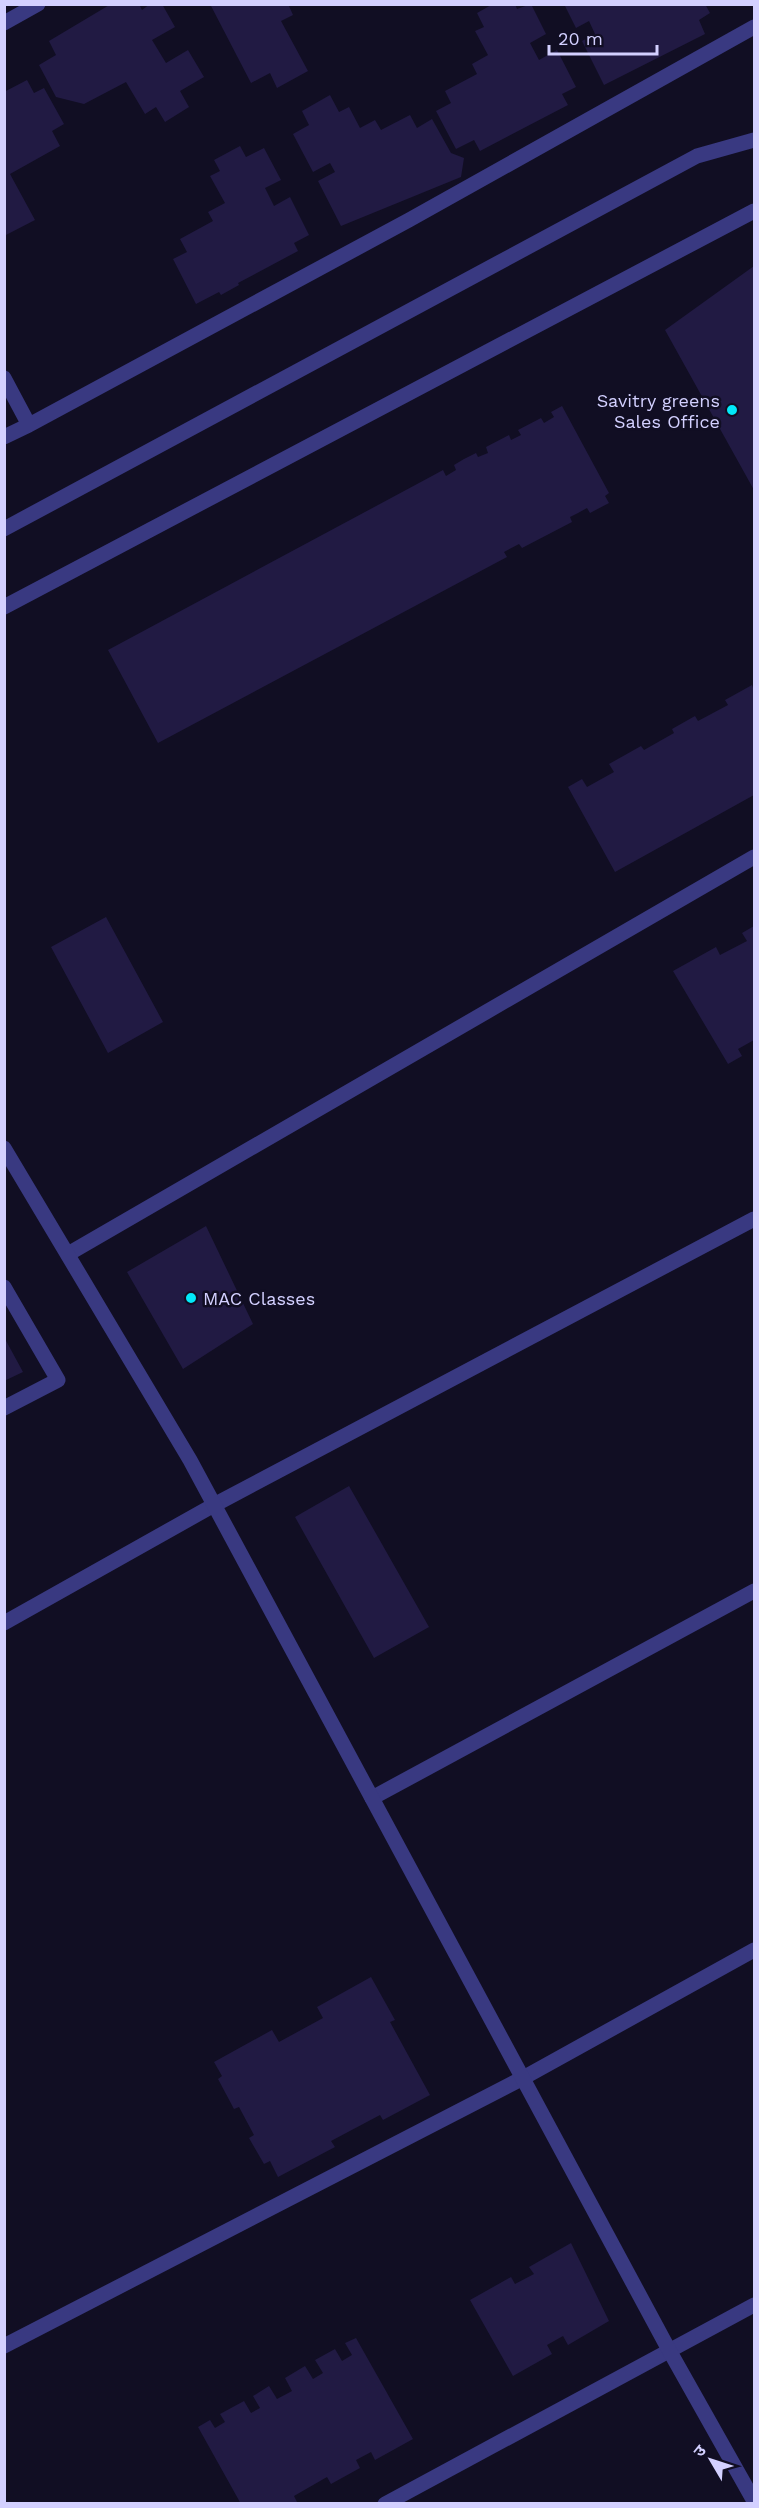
<svg xmlns="http://www.w3.org/2000/svg" width="759" height="2508" font-family="'Work Sans','Noto Sans Devanagari',sans-serif">
	<style>
		.building { fill: #211a43 }
		.lines { fill: none; stroke-linecap: round; stroke-linejoin: round }
		.service { stroke: #393981; stroke-width: 15 }
		.minor { stroke: #393981; stroke-width: 15 }
		.tertiary { stroke: #393981; stroke-width: 15 }
		.poi-dot { fill: #02e9f9; stroke: #110e23; stroke-width: 2 }
		.labels { text-anchor: middle; dominant-baseline: central; stroke-width: 5; stroke-linejoin: round; paint-order: stroke }
		.poi-label { font-size: 18px; fill: #d3d0ff; stroke: #110e23; text-anchor: end }
	</style>
	<rect width="100%" height="100%" fill="#110e23"/>
	<path class="building" d="M111,4H139L142,10L150,4H162L175,27L152,40L166,63L188,50L204,77L180,91L189,107L165,122L156,107L145,114L126,82L84,104L56,97L39,65L56,55L49,41Z
		M210,4H293L289,6L293,15L281,21L308,71L277,88L270,73L251,83Z
		M493,4H515L517,9L531,4L546,34L530,43L539,60L557,50L576,87L562,94L568,105L480,151L474,140L456,149L436,111L451,103L445,91L477,74L472,64L488,55L475,31L484,27L477,13Z
		M564,4H705L710,13L699,20L705,34L604,85L582,41L595,34L589,21L576,28Z
		M27,80L34,93L44,88L64,124L52,131L60,146L10,174L35,220L4,236V92Z
		M330,95L339,112L349,107L360,128L375,120L381,130L410,115L417,128L432,119L451,153L464,158L461,177L341,226L318,181L335,172L330,163L313,172L293,134L309,125L302,111Z
		M240,146L246,157L264,148L281,180L265,188L274,206L290,197L309,235L294,243L298,251L238,283L239,285L221,295L219,292L196,304L173,259L187,252L180,239L213,221L208,212L225,203L210,176L220,171L214,160Z
		M754,266V490L665,330Z
		M562,406L609,493L605,496L609,503L590,513L587,508L578,513L570,517L572,522L522,548L519,544L504,552L507,557L158,743L108,650L432,476L443,470L446,476L456,470L454,465L464,459L476,453L478,457L488,453L486,447L509,435L511,440L521,435L518,430L541,418L544,423L554,417L551,412Z
		M752,685L754,691V795L615,872L568,787L582,779L587,787L614,772L609,764L641,746L644,750L674,733L672,729L695,716L698,721L728,705L725,700Z
		M106,917L163,1022L108,1053L51,947Z
		M754,926V1040L738,1049L742,1056L728,1064L673,971L716,947L720,955L747,941L742,933Z
		M206,1226L253,1324L183,1369L127,1272Z
		M4,1337L23,1372L4,1381Z
		M349,1486L429,1627L374,1658L295,1517Z
		M371,1977L395,2020L390,2022L430,2095L383,2120L380,2115L331,2141L335,2147L278,2177L270,2161L264,2164L249,2138L254,2135L239,2107L234,2109L218,2079L222,2076L214,2062L272,2030L279,2042L323,2018L317,2007Z
		M571,2243L609,2321L568,2345L563,2336L547,2345L552,2354L513,2376L470,2300L511,2277L515,2284L534,2274L529,2267Z
		M356,2338L413,2439L375,2460L371,2452L356,2460L360,2468L331,2484L327,2477L294,2496L298,2504H241L198,2427L210,2420L215,2428L225,2422L220,2414L244,2401L251,2413L260,2408L253,2396L269,2386L277,2399L292,2391L285,2378L305,2366L313,2379L323,2373L315,2360L335,2349L342,2361L352,2355L345,2343Z"/>
	<g class="lines">
		<path class="service" d="M4,529L697,156L754,140
			M4,607L754,211"/>
		<path class="minor" d="M4,23L38,4
			M4,378L29,425L4,437
			M29,425L409,220L754,27
			M68,1254L754,857
			M4,1287L58,1380L4,1408
			M4,1623L214,1505L754,1219
			M372,1798L754,1591
			M4,2346L523,2078L754,1950
			M385,2504L754,2305"/>
		<path class="tertiary" d="M4,1148L190,1460L669,2350L754,2501"/>
	</g>
	<g class="poi-dot">
		<circle cx="732" cy="410" r="6"/>
		<circle cx="191" cy="1298" r="6"/>
	</g>
	<g class="labels">
		<g class="poi-label">
			<text x="720" y="400">Savitry greens<tspan x="720" dy="21">Sales Office</tspan></text>
			<text x="203" y="1298" text-anchor="start">MAC Classes</text>
		</g>
	</g>
	<rect width="759" height="2508" fill="none" stroke="#d3d0ff" stroke-width="12"/>
	<g transform="translate(711 2460) rotate(309)" stroke="#110e23" stroke-width="4.5" paint-order="stroke">
	<path d="M0-4.5L10 22L0 15L-10 22Z" fill="#d3d0ff"/>
	<text y="-9" font-size="16" font-weight="bold" text-anchor="middle" fill="#d3d0ff">उ</text>
	</g>
	<path d="M549 45v9h108v-9" fill="none" stroke="#d3d0ff" stroke-width="3"/>
	<text x="558" y="45" font-size="18" fill="#d3d0ff" stroke="#110e23" stroke-width="4.5" paint-order="stroke">20 m</text>
</svg>
